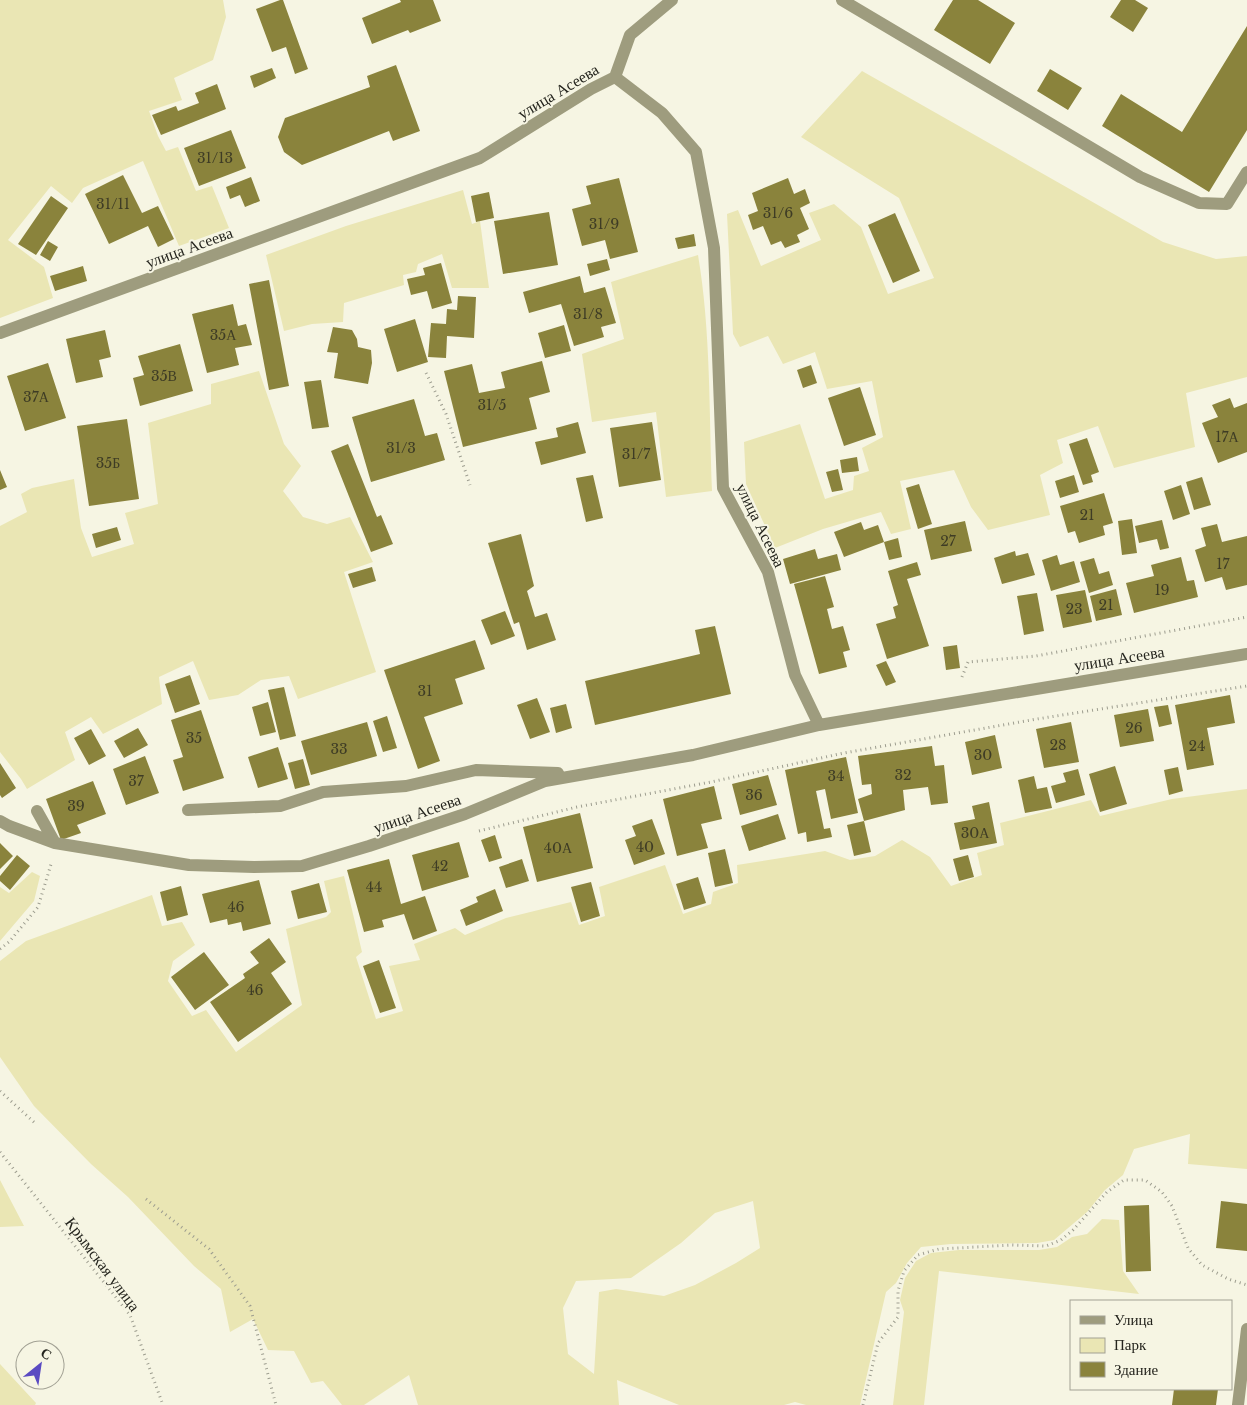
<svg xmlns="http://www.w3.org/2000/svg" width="1247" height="1405" font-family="'Libre Baskerville',serif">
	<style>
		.green { fill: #eae6b4; fill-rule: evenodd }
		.building { fill: #8a833c }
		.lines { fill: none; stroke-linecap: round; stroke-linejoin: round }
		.path { stroke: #9d9d8f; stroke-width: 3; stroke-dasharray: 1 4; stroke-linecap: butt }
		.minor { stroke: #9e9c7e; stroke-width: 12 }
		.labels { text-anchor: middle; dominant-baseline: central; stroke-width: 4; stroke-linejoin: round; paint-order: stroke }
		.number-label { font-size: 14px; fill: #3e3c25 }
		.street-label { font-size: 16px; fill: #24241d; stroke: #f6f5e3 }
	</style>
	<rect width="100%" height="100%" fill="#f6f5e3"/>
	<path class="green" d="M0,0H223L226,17L213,60L174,78L182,100L149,111L158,136L166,151L178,147L196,191L212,186L229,228L179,246L143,161L83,188L72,203L51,186L8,240L44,267L53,298L0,318Z
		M862,71L1163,242L1216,259L1247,256V377L1186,393L1195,447L1114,468L1098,426L1057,440L1063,463L1040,475L1050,515L988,530L971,507L954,470L900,481L911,529L891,534L881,512L823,529L775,548L746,484L744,442L800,424L825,499L853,490L854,476L869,471L862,448L883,437L872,381L827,389L815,352L783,364L768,336L740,347L733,334L727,214L738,210L761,266L821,240L809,213L834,204L861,227L888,294L934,278L899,198L801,137Z
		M463,190L472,224L480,221L489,288H452L442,254L418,264L416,272L403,275L404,285L344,303L343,322L312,324L284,331L266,255L346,226Z
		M698,255C711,332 709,412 712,491L666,497L656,412L592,422L582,354L624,339L611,282Z
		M259,371L284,444L301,466L283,491L303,517L327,524L350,517L373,562L344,572L376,672L298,699L289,676L261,680L238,695L209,700L193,661L159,677L162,704L103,734L91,717L65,732L75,760L27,789L21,779L0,752V526L27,512L21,494L32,488L74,479L81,528L92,557L134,544L125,513L158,504L148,423L211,404V384Z
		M1247,789V1169L1188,1164L1190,1134L1134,1149L1123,1175L1105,1190L1087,1212L1054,1240L1037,1243L951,1244L921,1247L907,1263L896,1283L886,1292L860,1405H806L795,1402L784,1405H679L617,1380L619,1405H418L409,1375L364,1405H342L323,1381L311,1383L294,1351L268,1350L253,1319L230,1332L221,1289L194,1266L128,1197L91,1164L34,1106L0,1057V961L26,941L152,895L162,926L182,922L195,945L173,961L168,981L192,1016L206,1010L236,1052L302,1005L286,929L326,917L331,912L324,881L344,876L362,952L356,957L376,1019L403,1011L389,966L420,960L414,944L455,928L465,935L506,918L571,902L579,925L605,916L599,887L665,865L683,914L711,904L713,892L738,883L737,865L825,851L850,860L875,856L902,840L930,857L951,886L982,875L977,853L1004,845L1000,823L1091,800L1100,816L1172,799ZM753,1201L760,1248L736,1263L695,1285L664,1296L616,1289L599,1292L594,1374L568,1354L563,1308L576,1281L631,1278L681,1243L715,1213Z
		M32,872L40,876L34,901L0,941V887L9,893Z
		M0,1180L24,1226L0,1227Z
		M1102,1219L1119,1220L1123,1271L1139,1294L939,1271L924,1405H893L904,1312L900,1300L905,1278L916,1261L931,1253L959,1250H1039L1057,1247L1072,1237L1087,1234Z
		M0,1364L36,1403L35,1405H0Z"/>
	<path class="building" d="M280,0H283L308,69L295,74L286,47L272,52L256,9Z
		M400,0H433L441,21L410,33L408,30L372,44L362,18L401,2Z
		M953,0H978L1015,23L990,64L934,30Z
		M1121,0H1135L1148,8L1133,32L1110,17Z
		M1247,26V130L1209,192L1102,126L1121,94L1182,132Z
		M396,65L420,131L393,141L389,131L302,165L284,152L278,137L285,118L370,87L367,76Z
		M272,68L276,78L254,88L250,76Z
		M1050,69L1082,88L1068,110L1037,91Z
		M217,84L226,109L161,135L152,115L176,106L178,111L199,103L195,93Z
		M231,130L246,168L199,186L184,148Z
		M123,175L142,213L158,206L174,239L158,247L148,226L109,244L85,194Z
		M251,177L260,201L245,207L240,195L230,199L226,187Z
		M619,178L638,252L610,259L605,240L582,246L572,209L591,204L586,186Z
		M788,178L794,194L805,189L810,203L800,208L809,229L797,235L800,242L785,248L781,241L771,245L763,226L753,230L748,215L758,211L752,193Z
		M489,192L494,218L476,222L471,196Z
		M51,196L68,208L36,255L18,244Z
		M549,212L558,265L503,274L494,221Z
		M895,213L920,271L893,283L868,225Z
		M694,234L696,246L678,249L675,238Z
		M48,241L58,247L50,261L40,255Z
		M607,259L610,270L590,276L587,264Z
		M441,263L452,303L432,309L427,291L411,295L407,279L425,275L423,268Z
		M83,266L87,281L55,291L50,276Z
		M580,276L584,293L605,287L616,323L601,327L604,337L574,346L561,304L529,313L523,292Z
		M269,280L289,386L269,390L249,284Z
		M458,296L476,297L474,338L447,336L446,358L428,357L431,323L446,324L447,309L457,310Z
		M233,304L238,326L246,324L252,345L235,348L239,365L207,373L192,314Z
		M415,319L428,362L397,372L384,329Z
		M564,325L571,351L545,358L538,333Z
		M333,327L352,330L357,339L358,347L371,350L372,363L368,384L334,378L338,353L327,352Z
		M105,330L111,357L99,360L103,377L76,383L66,339Z
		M180,344L193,391L140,406L133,378L144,375L138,356Z
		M542,361L550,392L529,398L537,429L463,447L444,371L472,364L479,393L505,388L501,372Z
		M48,363L66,418L25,431L7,376Z
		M811,365L817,383L803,388L797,370Z
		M321,380L329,427L312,429L304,382Z
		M860,387L876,435L844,446L828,398Z
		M1230,398L1234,408L1247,403V452L1218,463L1202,423L1218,417L1212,405Z
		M414,399L425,436L437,433L445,460L371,482L352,417Z
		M127,419L139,499L89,506L77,426Z
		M578,422L586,453L541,465L535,442L558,437L556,428Z
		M652,422L661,480L619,487L610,428Z
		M1087,438L1099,472L1091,475L1093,482L1083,485L1069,444Z
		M348,444L377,517L381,515L393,544L371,552L331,451Z
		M857,457L859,471L842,473L840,460Z
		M838,469L843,490L832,492L826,472Z
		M0,470L7,487L0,490Z
		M593,475L603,518L586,522L576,478Z
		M1074,475L1079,492L1060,498L1055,481Z
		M1202,477L1211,505L1194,510L1186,482Z
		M919,484L932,524L918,529L906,488Z
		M1181,485L1190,514L1173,520L1164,491Z
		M1104,493L1113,523L1103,526L1105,535L1079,543L1075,531L1068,533L1060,506Z
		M1132,519L1137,553L1122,555L1118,521Z
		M1162,520L1169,548L1160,550L1157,539L1139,543L1135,526Z
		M965,521L972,551L931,560L924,530Z
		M861,522L864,530L878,525L884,542L844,557L834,532Z
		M1217,524L1222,542L1247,536V585L1226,590L1222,577L1205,582L1195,550L1206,546L1201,528Z
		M117,527L121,540L96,548L92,534Z
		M521,534L534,586L527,591L535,617L547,613L556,640L527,650L519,622L514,624L488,543Z
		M898,538L902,557L889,560L884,542Z
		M815,549L818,559L837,554L841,570L790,584L783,559Z
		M1015,551L1016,556L1028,553L1035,575L1002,584L994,558Z
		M1057,555L1060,565L1074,561L1080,582L1051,591L1042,560Z
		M1181,557L1187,581L1194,580L1198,597L1134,613L1126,583L1154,576L1151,565Z
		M1094,558L1099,574L1109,571L1113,585L1089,593L1080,562Z
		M917,562L921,575L907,579L929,646L887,659L876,624L896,618L893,607L898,605L888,571Z
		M372,567L376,581L353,588L348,574Z
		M825,576L834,607L827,609L832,629L843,626L850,650L843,652L847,667L819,674L794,584Z
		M1116,589L1122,615L1096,621L1090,596Z
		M1085,590L1092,622L1063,628L1056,595Z
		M1037,593L1044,631L1024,635L1017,596Z
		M505,611L515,636L491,645L481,620Z
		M715,626L731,694L595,725L585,681L700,654L695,630Z
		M475,640L485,669L455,679L463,704L424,717L440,761L418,769L384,670Z
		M957,645L960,668L946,670L943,647Z
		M886,661L896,682L886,686L876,665Z
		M190,675L200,704L175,713L165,684Z
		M284,687L296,736L280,740L268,690Z
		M1230,695L1235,723L1207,728L1214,765L1187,770L1175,705Z
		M537,698L550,732L530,739L517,705Z
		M268,702L276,732L260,736L252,707Z
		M566,704L572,728L556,733L550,708Z
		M1168,705L1172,724L1159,727L1154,707Z
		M1148,709L1154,741L1120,747L1114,715Z
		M201,710L224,778L183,791L173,760L183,757L171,720Z
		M387,716L397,748L383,752L373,721Z
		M367,722L377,756L311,775L301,741Z
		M1071,722L1079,762L1044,768L1036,729Z
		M138,728L148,745L124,758L114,741Z
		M91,729L106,756L89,765L74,738Z
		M995,735L1002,768L972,775L965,742Z
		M932,746L935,766L944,765L948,803L931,805L928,787L903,790L905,810L864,821L858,799L872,794L871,784L862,785L858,756Z
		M278,747L288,779L258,788L248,757Z
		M145,756L159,793L126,805L113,769Z
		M846,757L858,813L831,819L825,789L816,791L824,829L830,828L832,837L807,842L806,832L798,834L785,770Z
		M303,759L310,785L295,789L288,763Z
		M0,763L16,788L2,798L0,795Z
		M1115,766L1127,804L1100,812L1089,774Z
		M1178,767L1183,791L1169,795L1164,770Z
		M1078,769L1085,795L1056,803L1051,786L1066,782L1063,773Z
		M768,775L777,805L740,815L732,784Z
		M1034,776L1037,789L1047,787L1052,808L1025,813L1018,780Z
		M93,781L106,814L77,825L81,833L61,840L46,799Z
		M714,786L722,819L701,824L708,848L677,856L663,799Z
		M989,802L997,843L960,850L954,823L975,819L972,806Z
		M580,813L593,868L537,882L523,827Z
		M778,814L786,839L749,851L741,826Z
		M652,819L665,854L634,865L625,840L636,836L632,826Z
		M864,821L871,852L854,856L847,825Z
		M495,835L502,858L489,862L481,840Z
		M459,842L469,877L422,891L412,855Z
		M0,843L13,856L0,869Z
		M725,849L733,883L715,887L708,853Z
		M17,855L30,866L10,890L0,881V876Z
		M968,855L974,877L959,881L953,859Z
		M389,859L401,904L425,896L437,931L413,940L404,914L382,920L384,927L364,932L347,870Z
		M522,859L529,881L506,888L499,867Z
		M698,877L706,903L684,910L676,884Z
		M259,880L271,924L243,931L241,922L228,925L227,919L210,923L202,894Z
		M591,882L600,916L581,922L571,887Z
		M319,883L327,912L298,919L291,891Z
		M181,886L188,915L167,921L160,892Z
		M495,889L503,911L466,926L460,910L478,902L476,897Z
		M269,938L286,962L271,973L292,1004L238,1042L210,1002L245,978L243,974L259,963L250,952Z
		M204,952L229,985L195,1010L171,977Z
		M379,960L396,1008L380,1013L363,966Z
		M1221,1201L1247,1204V1251L1216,1248Z
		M1149,1205L1151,1271L1126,1272L1124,1206Z
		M1174,1389H1218L1216,1405H1172Z"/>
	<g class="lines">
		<path class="path" d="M426,373L446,414L470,485
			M962,677L968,662L1036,656L1247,617
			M479,831L577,807L711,782L844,753L1037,719L1247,686
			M0,949L9,942L38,907L52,861
			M0,1091L36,1124
			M0,1152L130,1315L163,1405
			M146,1199L209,1249L250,1306L276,1405
			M863,1405L878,1343L898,1317V1291L904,1271L918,1255L939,1249L1012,1245L1046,1246L1061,1240L1073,1230L1107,1192L1124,1180H1145L1162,1192L1172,1206L1188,1248L1202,1265L1228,1279L1247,1285"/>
		<path class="minor" d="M842,0L1140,177L1199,203L1227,204L1247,172
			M615,77L630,35L672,0
			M0,333L480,158L591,89L615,77L662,113L696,152L714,248L723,488L768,572L795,675L819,725
			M188,810L280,806L323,792L406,786L476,770L558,773
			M37,811L55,843L189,865L254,867L302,866L369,846L465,814L545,781L693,755L819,725L1247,654
			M0,821L9,826L55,843
			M1238,1405L1247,1329"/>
	</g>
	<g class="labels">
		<g class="number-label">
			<text x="215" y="158">31/13</text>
			<text x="113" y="204">31/11</text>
			<text x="778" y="213">31/6</text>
			<text x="604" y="224">31/9</text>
			<text x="588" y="314">31/8</text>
			<text x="223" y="335">35А</text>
			<text x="164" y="376">35В</text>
			<text x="36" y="397">37А</text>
			<text x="492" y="405">31/5</text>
			<text x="1227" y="437">17А</text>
			<text x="401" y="448">31/3</text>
			<text x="636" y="454">31/7</text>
			<text x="108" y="463">35Б</text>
			<text x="1087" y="515">21</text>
			<text x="948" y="541">27</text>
			<text x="1223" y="564">17</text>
			<text x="1162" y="590">19</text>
			<text x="1106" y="605">21</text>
			<text x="1074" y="609">23</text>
			<text x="425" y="691">31</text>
			<text x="1134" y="728">26</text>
			<text x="194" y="738">35</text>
			<text x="1058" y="745">28</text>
			<text x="1197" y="746">24</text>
			<text x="339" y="749">33</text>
			<text x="983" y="755">30</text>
			<text x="903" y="775">32</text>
			<text x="836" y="776">34</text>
			<text x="136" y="781">37</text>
			<text x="754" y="795">36</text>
			<text x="76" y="806">39</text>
			<text x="975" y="833">30А</text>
			<text x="645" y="847">40</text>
			<text x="558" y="848">40А</text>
			<text x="440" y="866">42</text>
			<text x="374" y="887">44</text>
			<text x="236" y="907">46</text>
			<text x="255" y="990">46</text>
		</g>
		<g class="street-label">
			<text transform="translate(558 91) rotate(-31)">улица Асеева</text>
			<text transform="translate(189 247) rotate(-20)">улица Асеева</text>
			<text transform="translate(761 525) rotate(64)">улица Асеева</text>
			<text transform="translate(1119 658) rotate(-9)">улица Асеева</text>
			<text transform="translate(417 813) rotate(-19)">улица Асеева</text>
			<text transform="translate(103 1264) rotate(53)">Крымская улица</text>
		</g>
	</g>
	<rect x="1070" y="1300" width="162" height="90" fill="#f6f5e3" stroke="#a2a194"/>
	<rect x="1080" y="1316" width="25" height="8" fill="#9e9c7e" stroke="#a2a194"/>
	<text x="1114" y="1325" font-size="15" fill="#24241d">Улица</text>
	<rect x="1080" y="1338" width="25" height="15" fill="#eae6b4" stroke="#a2a194"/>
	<text x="1114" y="1350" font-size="15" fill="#24241d">Парк</text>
	<rect x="1080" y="1362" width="25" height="15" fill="#8a833c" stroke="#a2a194"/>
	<text x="1114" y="1375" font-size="15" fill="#24241d">Здание</text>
	<g transform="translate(40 1365) rotate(30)"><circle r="24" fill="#f6f5e3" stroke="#a2a194"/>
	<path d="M0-4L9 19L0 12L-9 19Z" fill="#5a4ac2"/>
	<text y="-8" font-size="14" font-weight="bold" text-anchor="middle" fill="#24241d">С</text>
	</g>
</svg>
